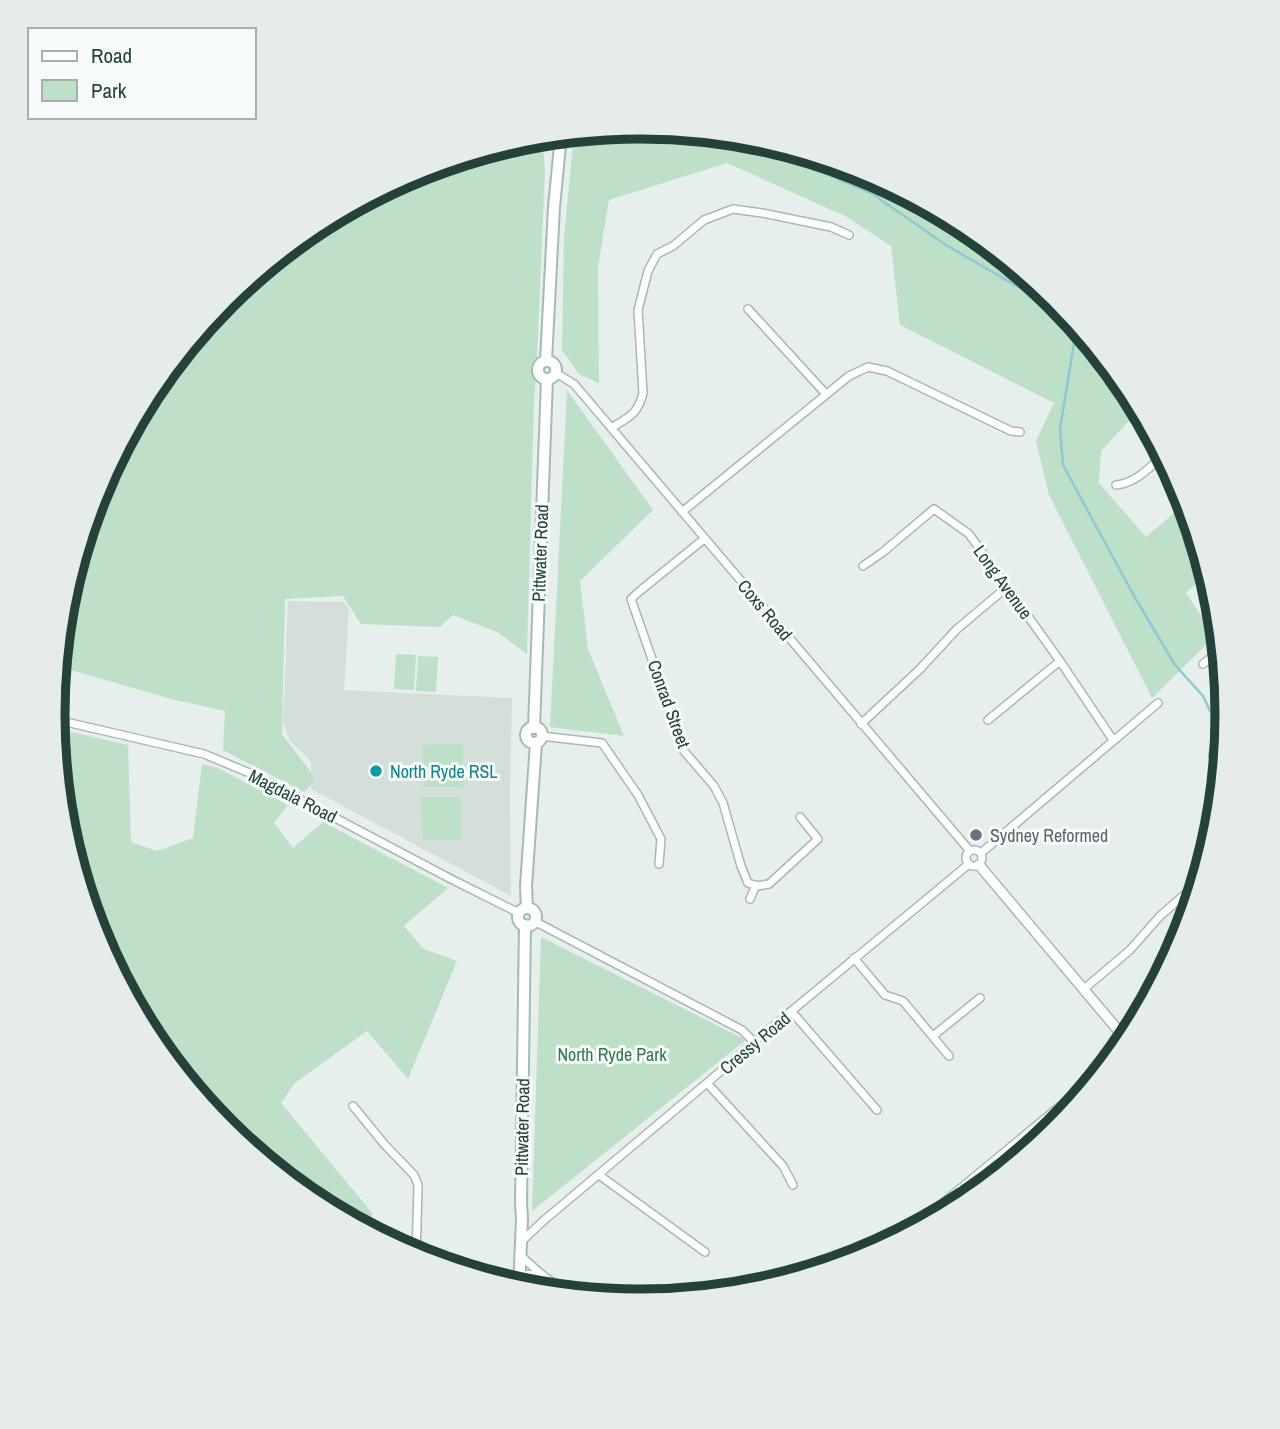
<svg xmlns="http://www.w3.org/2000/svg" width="1280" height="1429" font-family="'Archivo Narrow',sans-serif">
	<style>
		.built { fill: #d4dfda }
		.green { fill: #bfe0c8 }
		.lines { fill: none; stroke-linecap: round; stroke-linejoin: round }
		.stream { stroke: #8ec9d4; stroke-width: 2.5 }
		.minor-casing { stroke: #a8b8b2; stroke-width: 10 }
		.tertiary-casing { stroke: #a8b8b2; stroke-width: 12 }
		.secondary-casing { stroke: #a4bbb3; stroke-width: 14 }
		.minor { stroke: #fff; stroke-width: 7 }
		.tertiary { stroke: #fff; stroke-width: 9 }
		.secondary { stroke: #fff; stroke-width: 10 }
		.culture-dot { fill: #0f9aa8; stroke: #f7fbf9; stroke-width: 2.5 }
		.worship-dot { fill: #6b7280; stroke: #f7fbf9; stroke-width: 2.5 }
		.labels { text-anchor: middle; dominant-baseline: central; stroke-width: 6; stroke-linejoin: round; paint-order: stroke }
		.street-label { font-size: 18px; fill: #24423a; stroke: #f7fbf9 }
		.culture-label { font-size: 18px; fill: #0d838f; stroke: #f7fbf9; text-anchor: start }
		.worship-label { font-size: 18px; fill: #5b616d; stroke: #f7fbf9; text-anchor: start }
		.park-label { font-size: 18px; fill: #2d7a4b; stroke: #f7fbf9 }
		.rim { fill: none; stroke: #24423a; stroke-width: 9 }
	</style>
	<rect width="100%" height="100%" fill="#e6efeb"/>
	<path class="built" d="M288,601L344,602L349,609L344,690L512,698L510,792L511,896L311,789V761L290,741L283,723Z"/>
	<path class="green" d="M640,127L755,138L865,172L967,226L1056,299L1129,388L1140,409L1101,451L1099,483L1146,537L1187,502L1208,573L1186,593L1215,636L1152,698L1049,495L1036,441L1054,403L900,325L891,246L845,216L727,163L609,200L598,267L599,383L579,374L562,350L564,237L574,134Z
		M542,137L545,171L537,358L534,401L527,654L497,632L453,615L440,627L361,624L343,596L285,599L282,734L316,779L304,792L223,750L225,711L171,699L57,666L64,599L97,489L152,388L225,299L314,226L416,172L526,138Z
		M567,390L653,510L580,581L588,649L624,736L550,727Z
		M396,654L416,655L414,690L394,689Z
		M418,656L438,657L436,692L416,691Z
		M54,728L128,745L131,842L157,851L193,838L202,764L218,768L288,805L274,823L293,848L323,822L448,888L404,926L424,949L457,961L408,1079L367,1031L295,1083L281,1103L373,1214L359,1227L313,1203L224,1130L151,1041L97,939L64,829Z
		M463,744V787H423V745Z
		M421,797H461L462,839L422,840Z
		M541,937L746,1040L532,1211Z"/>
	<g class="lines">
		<path class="stream" d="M658,129L719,141L740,139L760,145L871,193L946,245L1070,317
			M1077,325L1060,429L1063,465L1134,596L1175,665L1203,696L1211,713L1214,734L1209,756L1222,774"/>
		<defs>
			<path id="minor" d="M748,309L826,394
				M556,373L574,384L970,851
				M611,428C629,417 638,414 643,393L638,310L648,271L657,254L673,246L704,220L733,209L762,213L831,227L849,235
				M1116,485C1136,483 1150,467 1164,455
				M682,512L849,376L868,367L887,371L1011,431L1020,432
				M704,539L641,590L631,599L684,751L714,786L723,803L741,866L748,883L757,886L769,884L818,839L800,817
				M863,566L883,552L934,509L969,534L1060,661L1113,740
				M1203,664L1221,649
				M53,719L204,754L252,774L451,879L519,913
				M988,720L1060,661
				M861,724L920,669L957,629L1007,587
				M541,736L602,743L638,795L661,839L659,864
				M966 858a8 8 0 1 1 16 0a8 8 0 1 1-16 0Z
				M981,853L1158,703
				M750,899L756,885
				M534,921L742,1030L754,1042
				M854,958L885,995L903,1001L949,1056
				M1084,989L1130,950L1160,916L1200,881
				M792,1012L877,1110
				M933,1036L980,998
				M707,1083L783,1166L793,1185
				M353,1106L385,1145L414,1175L418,1185L416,1257
				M599,1175L705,1252
				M898,1240L1105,1069
				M521,1242L542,1222L707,1083L754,1042L969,864
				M521,1256L540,1273L569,1295
				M519,1279L525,1275L540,1273"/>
			<path id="tertiary" d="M979,865L1128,1042"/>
			<path id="secondary" d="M538 370a9 9 0 1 1 18 0a9 9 0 1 1-18 0Z
				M546,361L554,207L561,135
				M526 735a8 8 0 1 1 16 0a8 8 0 1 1-16 0Z
				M534,728L547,379
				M527,908L526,886L536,743
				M518 917a9 9 0 1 1 18 0a9 9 0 1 1-18 0Z
				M519,1289L522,1219L521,1203L525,925"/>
		</defs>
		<use href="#minor" class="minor-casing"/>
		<use href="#tertiary" class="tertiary-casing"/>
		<use href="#secondary" class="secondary-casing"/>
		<use href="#minor" class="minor"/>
		<use href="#tertiary" class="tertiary"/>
		<use href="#secondary" class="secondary"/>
	</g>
	<circle class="culture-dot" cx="376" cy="771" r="7"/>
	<circle class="worship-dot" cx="976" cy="835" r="7"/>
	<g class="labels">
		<g class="street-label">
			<text transform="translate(540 553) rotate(-88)">Pittwater Road</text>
			<text transform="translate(1003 582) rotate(54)">Long Avenue</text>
			<text transform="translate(765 610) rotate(50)">Coxs Road</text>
			<text transform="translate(669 704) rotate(70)">Conrad Street</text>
			<text transform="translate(293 796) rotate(27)">Magdala Road</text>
			<text transform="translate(755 1043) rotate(-40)">Cressy Road</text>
			<text transform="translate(522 1127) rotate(-89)">Pittwater Road</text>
		</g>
		<g class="culture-label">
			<text x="390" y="771">North Ryde RSL</text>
		</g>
		<g class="worship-label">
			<text x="990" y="835">Sydney Reformed</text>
		</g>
		<g class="park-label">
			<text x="612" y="1054">North Ryde Park</text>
		</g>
	</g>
	<path d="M0 0H1280V1429H0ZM65 714a575 575 0 1 1 1150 0a575 575 0 1 1-1150 0Z" fill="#e6ecea" fill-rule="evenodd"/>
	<path class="rim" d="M65 714a575 575 0 1 1 1150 0a575 575 0 1 1-1150 0Z"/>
	<rect x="28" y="28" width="228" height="91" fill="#f7fbf9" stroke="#a3b1ad" stroke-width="2"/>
	<rect x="42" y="51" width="35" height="10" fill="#ffffff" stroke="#a3b1ad" stroke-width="2"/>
	<text x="91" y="63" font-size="21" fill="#24423a">Road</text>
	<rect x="42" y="80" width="35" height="21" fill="#bfe0c8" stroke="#a3b1ad" stroke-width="2"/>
	<text x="91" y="98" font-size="21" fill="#24423a">Park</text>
</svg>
